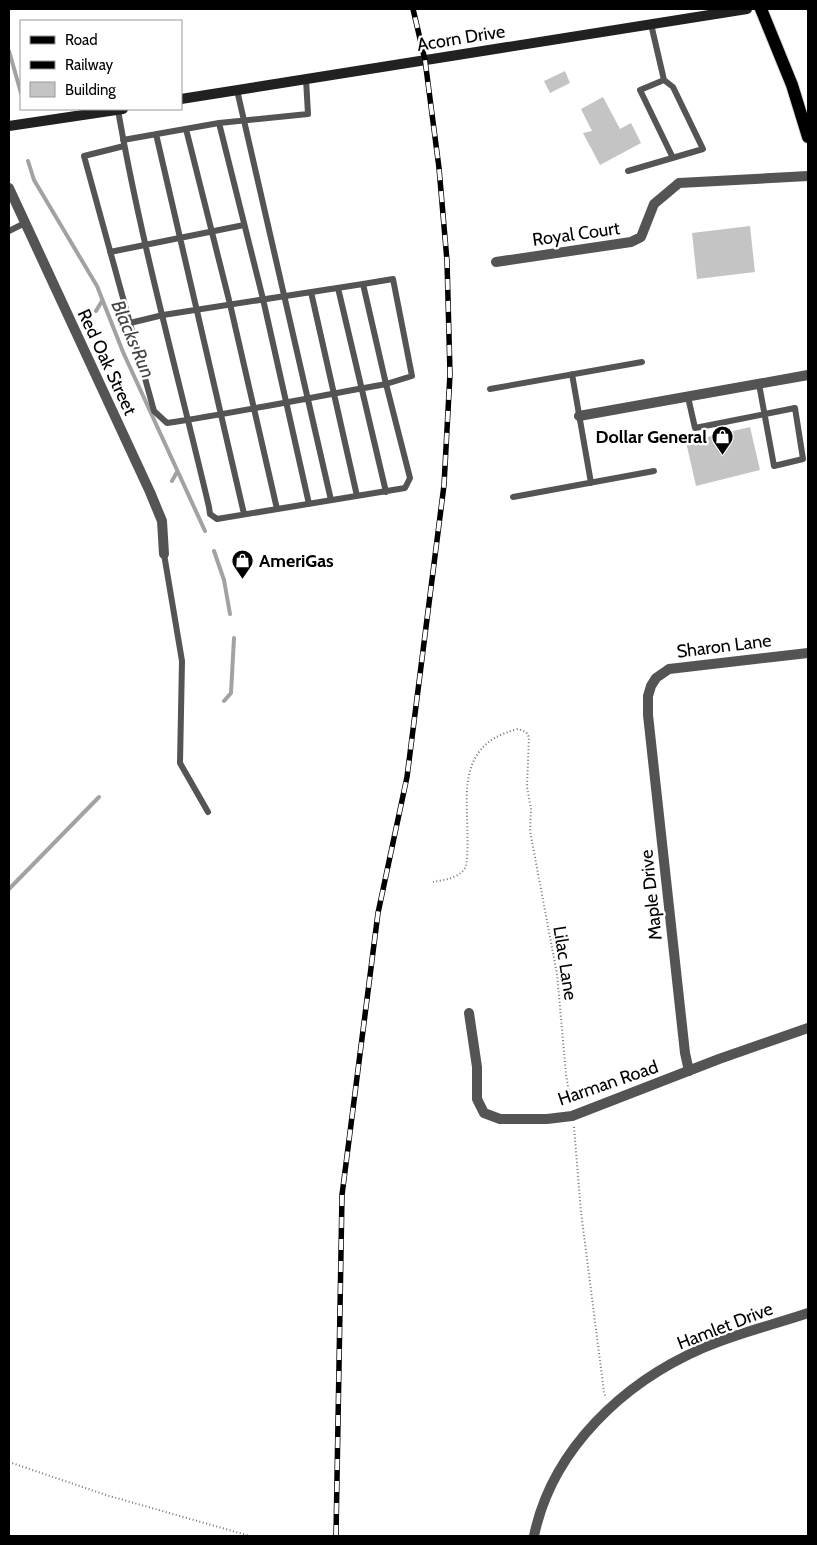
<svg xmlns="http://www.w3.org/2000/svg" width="817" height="1545" font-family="Cabin,sans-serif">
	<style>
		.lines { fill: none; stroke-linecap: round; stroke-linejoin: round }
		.stream { stroke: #a2a2a2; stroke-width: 4 }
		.building { fill: #c4c4c4 }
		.primary-casing { stroke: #dbdbdb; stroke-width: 14 }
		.path { stroke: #767676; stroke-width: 2; stroke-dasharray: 1 2.5; stroke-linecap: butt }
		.lane { stroke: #545454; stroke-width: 6 }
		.street { stroke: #545454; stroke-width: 10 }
		.secondary { stroke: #212121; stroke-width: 10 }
		.primary { stroke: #000; stroke-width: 12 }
		.rail-casing { stroke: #000; stroke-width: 5.5 }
		.rail { stroke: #fff; stroke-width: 4; stroke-dasharray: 11; stroke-linecap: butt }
		.labels { text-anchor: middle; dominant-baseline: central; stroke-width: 4.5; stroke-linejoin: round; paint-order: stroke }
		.street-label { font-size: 18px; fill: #000; stroke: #fff }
		.poi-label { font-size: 18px; font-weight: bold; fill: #000; stroke: #fff; text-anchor: end }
		.water-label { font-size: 19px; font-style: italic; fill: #434343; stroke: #fff }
	</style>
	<rect width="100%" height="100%" fill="#fff"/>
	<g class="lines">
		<path class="stream" d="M9,51L21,93
			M28,161L34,180L97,286L123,352L205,531
			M96,311L102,301
			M172,481L177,472
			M214,551L224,580L230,614
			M224,701L231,693L234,638
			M9,889L99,797"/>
	</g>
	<path class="building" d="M565,71L570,83L550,93L544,81Z
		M603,97L620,129L631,123L641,143L600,165L583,133L592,131L581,109Z
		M750,226L755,272L697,279L692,233Z
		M750,427L760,470L696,486L686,442Z"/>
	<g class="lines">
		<defs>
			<path id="primary" d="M761,9L792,85L808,137"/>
		</defs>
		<use href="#primary" class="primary-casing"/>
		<path class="path" d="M433,882C444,880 461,878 466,866C474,812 445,747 518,729L526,732L529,737L527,787L531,809L530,831L557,974L566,1074L571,1105
			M574,1127L581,1212L604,1392L606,1398
			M9,1462L106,1495L250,1536"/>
		<path class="lane" d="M306,79L308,114L219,123L263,299L309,504
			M664,80L640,90L673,158
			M237,90L331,500
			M118,110C141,243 178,375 209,507L210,514L217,519L405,488L410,478L386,384L363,284L393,279L412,376L386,384C313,397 240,412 167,423L154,411L84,156L124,146
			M186,129L230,304L277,509
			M156,134L244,514
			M123,140L219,123
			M628,171L703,149L673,87L664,80L651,24
			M9,231L25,223
			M110,252L244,225
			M338,288L386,492
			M311,292L357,496
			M130,323L163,315L363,284
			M572,374L591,483
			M490,389L642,362
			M688,397L695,428L795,408L803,459L774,466L759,384
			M513,497L654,471
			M164,554L182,661L180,763L208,812"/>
		<path class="street" d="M9,188L150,492L162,521L164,554
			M496,262L631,242L641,237L654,204L679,183L808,176
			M579,416L808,375
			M469,1013L477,1067V1099L484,1113L500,1119H547L572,1116L719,1059L808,1028
			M689,1071L685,1053L648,715V696L651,686L656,678L669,669L808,653
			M534,1536C552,1449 624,1382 703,1348C737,1333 773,1325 808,1313"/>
		<path class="secondary" d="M181,99L747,9
			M9,126L123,109"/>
		<use href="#primary" class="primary"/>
		<defs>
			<path id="rail" d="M336,1536L342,1195L378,913L407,777L444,485L450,374L447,261L439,168L425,60L413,9"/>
		</defs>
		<use href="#rail" class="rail-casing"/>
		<use href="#rail" class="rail"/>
	</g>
	<defs>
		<symbol id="shop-pin" viewBox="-11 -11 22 30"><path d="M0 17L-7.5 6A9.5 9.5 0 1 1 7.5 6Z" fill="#000" stroke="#fff"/><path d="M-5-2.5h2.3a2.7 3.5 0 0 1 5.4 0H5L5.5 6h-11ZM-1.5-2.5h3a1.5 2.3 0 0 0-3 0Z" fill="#fff"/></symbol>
	</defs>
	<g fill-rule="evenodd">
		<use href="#shop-pin" x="710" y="424" width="25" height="34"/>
		<use href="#shop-pin" x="230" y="548" width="25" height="34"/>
	</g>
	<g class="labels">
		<g class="street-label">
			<text transform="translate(461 38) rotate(-9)">Acorn Drive</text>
			<text transform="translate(576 234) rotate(-8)">Royal Court</text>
			<text transform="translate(107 362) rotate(65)">Red Oak Street</text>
			<text transform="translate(724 646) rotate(-7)">Sharon Lane</text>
			<text transform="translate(651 895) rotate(-96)">Maple Drive</text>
			<text transform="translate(565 963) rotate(81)">Lilac Lane</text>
			<text transform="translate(608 1083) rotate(-19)">Harman Road</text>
			<text transform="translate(725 1326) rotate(-21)">Hamlet Drive</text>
		</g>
		<g class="poi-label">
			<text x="707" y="437">Dollar General</text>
			<text x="259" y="561" text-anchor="start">AmeriGas</text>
		</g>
		<g class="water-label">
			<text transform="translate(133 339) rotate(67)">Blacks Run</text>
		</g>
	</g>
	<rect width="817" height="1545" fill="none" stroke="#000000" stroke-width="20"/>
	<rect x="20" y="20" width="162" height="90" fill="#ffffff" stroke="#999999"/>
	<rect x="30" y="36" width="25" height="8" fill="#000000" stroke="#999999"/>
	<text x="65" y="45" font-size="15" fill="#000000">Road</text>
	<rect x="30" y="61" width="25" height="8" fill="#000000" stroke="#999999"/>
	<text x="65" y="70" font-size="15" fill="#000000">Railway</text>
	<rect x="30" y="82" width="25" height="15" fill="#c4c4c4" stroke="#999999"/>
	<text x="65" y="95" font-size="15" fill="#000000">Building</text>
</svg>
